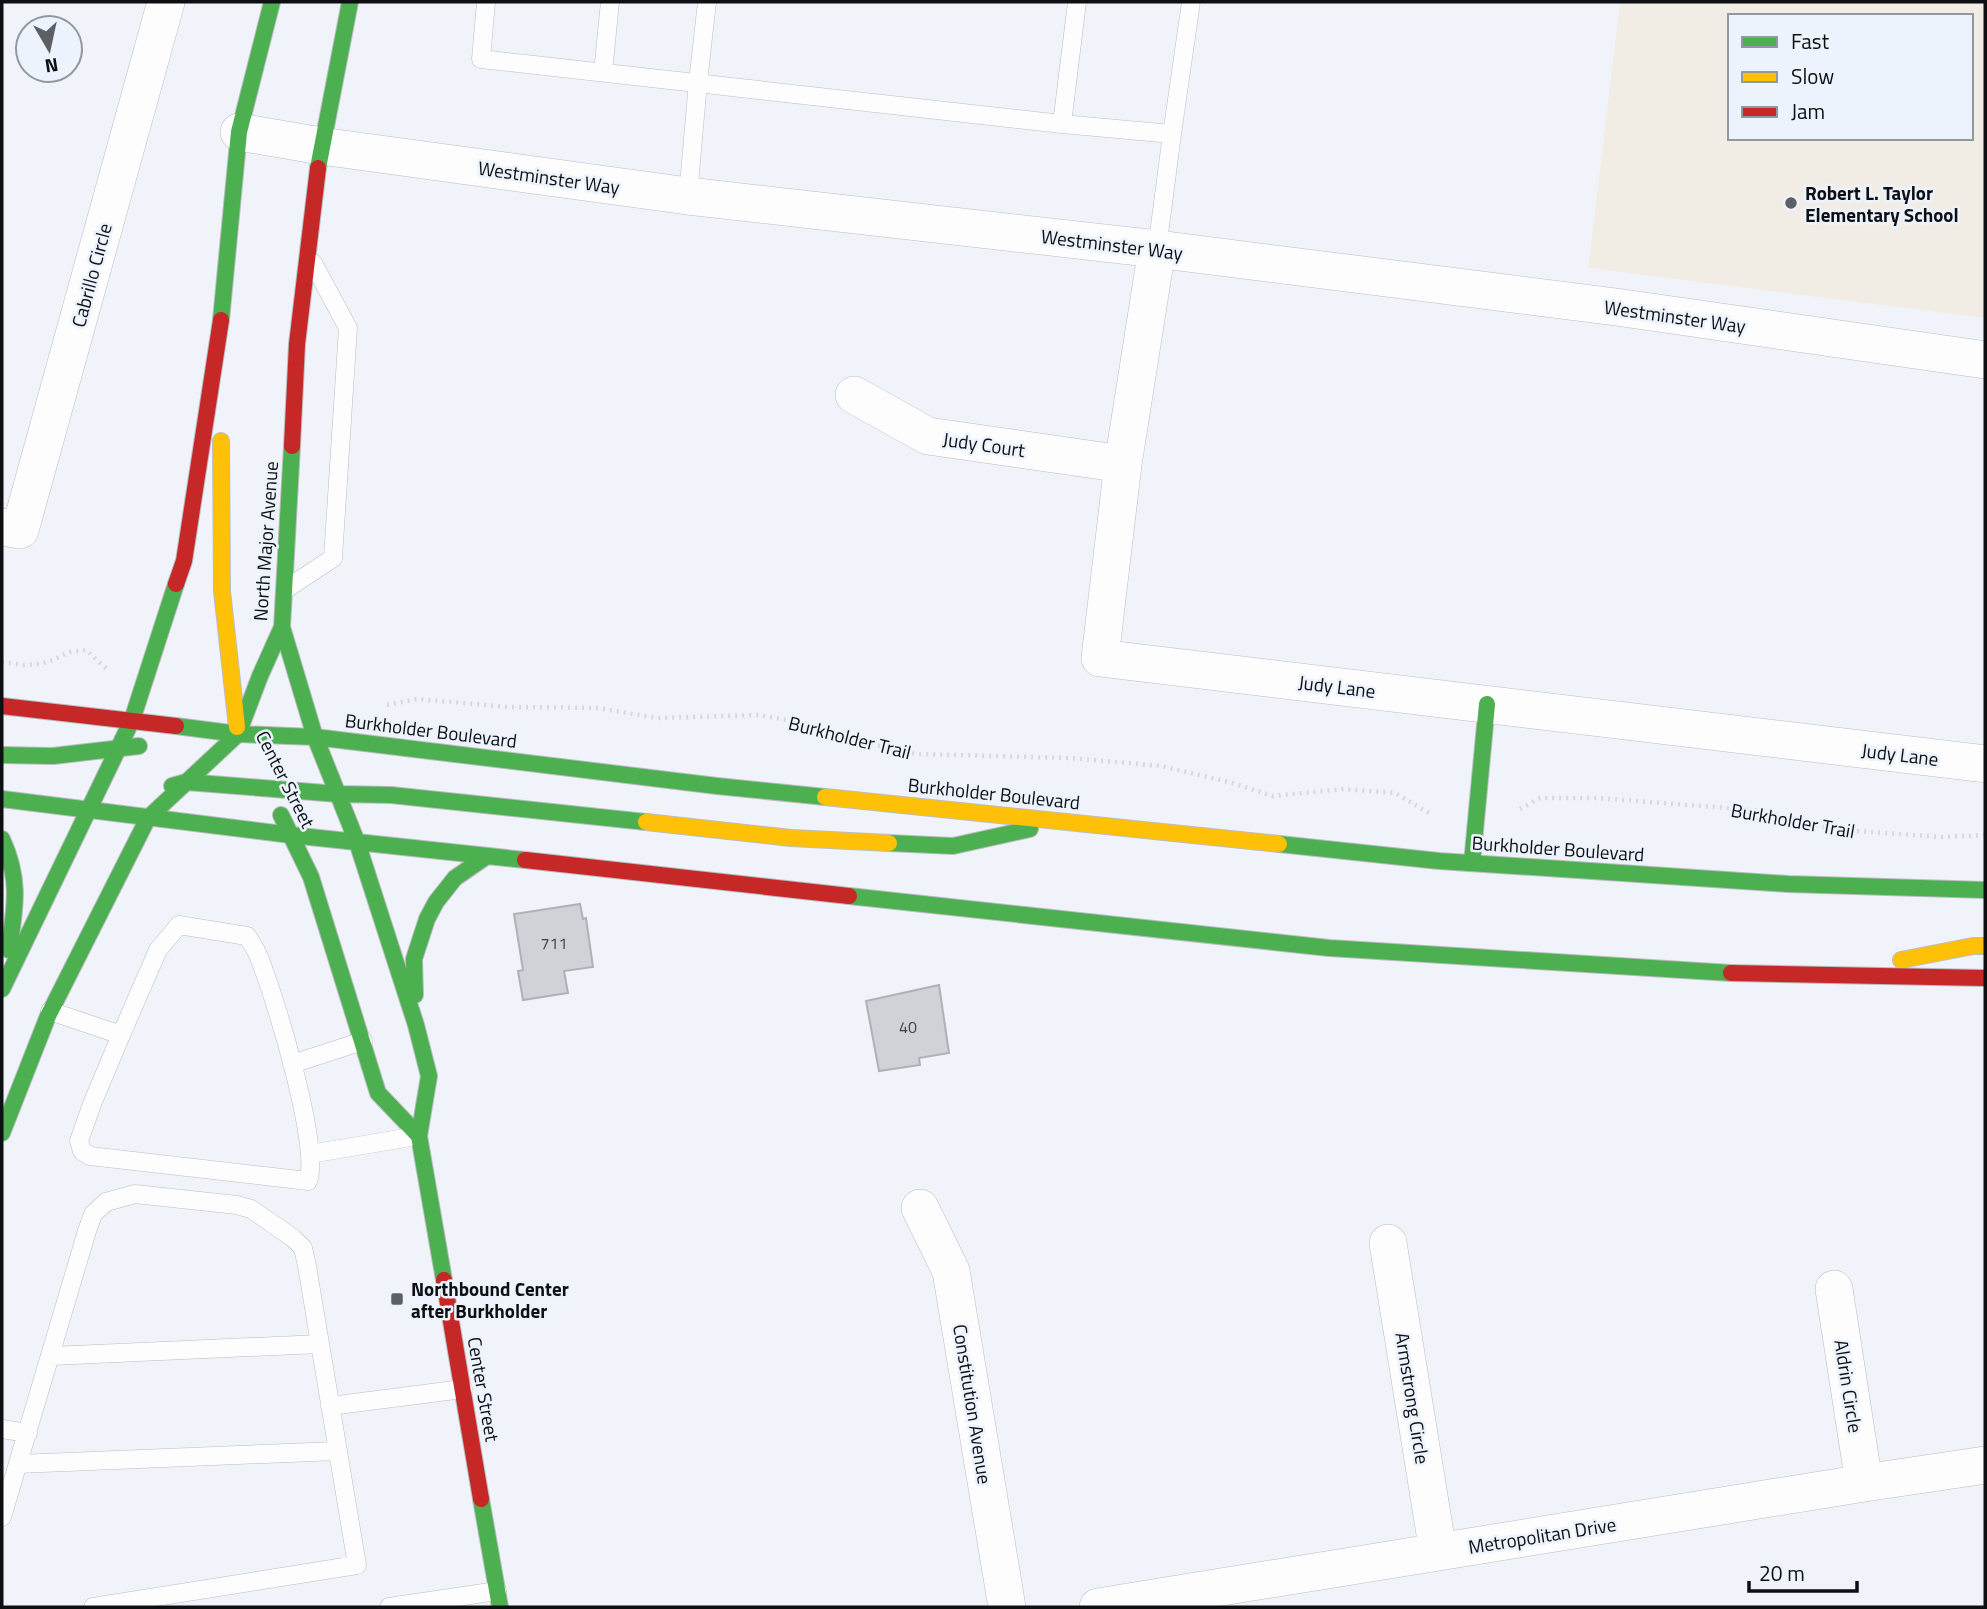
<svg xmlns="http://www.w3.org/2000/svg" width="1987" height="1609" font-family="'Titillium Web',sans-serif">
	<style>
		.education { fill: #f1ede5; fill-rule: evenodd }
		.building { fill: #cfd2d7; stroke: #aeb1b5; stroke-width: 2 }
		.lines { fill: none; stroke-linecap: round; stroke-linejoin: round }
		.lane-casing { stroke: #babcc1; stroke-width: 19 }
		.street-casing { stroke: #babcc1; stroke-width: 38 }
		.fast-casing { stroke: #babcc1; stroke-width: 18 }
		.slow-casing { stroke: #babcc1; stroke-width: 18 }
		.jam-casing { stroke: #babcc1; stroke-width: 18 }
		.path { stroke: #d6d8da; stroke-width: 4.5; stroke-dasharray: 2 5; stroke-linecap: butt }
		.lane { stroke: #fdfdfe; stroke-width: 18 }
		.street { stroke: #fdfdfe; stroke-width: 37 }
		.fast { stroke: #4caf50; stroke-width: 16 }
		.slow { stroke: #ffc107; stroke-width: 16 }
		.jam { stroke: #c62828; stroke-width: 16 }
		.poi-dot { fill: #5c5f63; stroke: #edf3fd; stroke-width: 2.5 }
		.labels { text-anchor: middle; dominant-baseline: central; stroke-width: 5; stroke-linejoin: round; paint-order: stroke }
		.number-label { font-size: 16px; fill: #3e4043 }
		.street-label { font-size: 19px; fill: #0d0f12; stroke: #edf3fd }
		.poi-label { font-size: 19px; font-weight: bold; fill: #0d0f12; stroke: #edf3fd; text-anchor: start }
	</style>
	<rect width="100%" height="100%" fill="#f0f4fa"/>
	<path class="education" d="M1620,2H1985V318L1588,268ZM1730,16H1971V138H1730Z"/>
	<path class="building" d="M580,904L583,919L586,918L593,967L564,971L568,993L523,1000L518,971L523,970L514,914Z
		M939,985L949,1053L919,1058L920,1065L879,1071L866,1001Z"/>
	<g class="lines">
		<defs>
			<path id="lane" d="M486,2L481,59L1062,124
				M1077,2L1062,124L1172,134L1191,2
				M603,72L610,2
				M688,196L698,82L707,2
				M1157,249L1172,134
				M286,589L333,558L348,328L313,263
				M179,925L247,936C251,942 255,948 258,955C274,993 321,1147 308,1181L90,1156L82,1151L79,1141L92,1104L121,1035L158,950Z
				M50,1011L121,1035
				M292,1064L363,1041
				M310,1154L417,1136
				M51,1356L320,1344
				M330,1406L463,1389
				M2,1429L28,1433
				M18,1464L337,1451
				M2,1517L87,1231L93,1214L106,1202L135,1194L237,1205L251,1209L293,1238L303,1248L307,1266L357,1565L93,1607
				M389,1607L497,1591"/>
			<path id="street" d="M239,132L321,146L688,196L1157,249L1616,307L1985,360
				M1157,249L1123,464L1100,658L1985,764
				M854,395L928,436L1123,464
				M2,527L20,530L166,2
				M920,1208L951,1271L1007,1607
				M1388,1243L1438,1552
				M1834,1289L1864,1483
				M1098,1607L1864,1483L1985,1465"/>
			<path id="fast" d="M318,168L350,2
				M221,320L239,132L272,2
				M282,627L315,737L357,842L416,1025L429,1076L419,1136L444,1280
				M176,726L238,734L315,737L717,786L825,797
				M2,755L53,756L139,746
				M172,786L186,782L338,794L391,795L646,822
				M2,799L291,835L525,860
				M281,815L311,877L378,1093L419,1136
				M2,839C21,880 15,907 9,950
				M889,843L953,846L1030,829
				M1279,844L1439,861L1788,884L1985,890
				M1472,863L1487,704
				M849,896L1329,948L1731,973
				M2,989L132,720L176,584
				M415,995L414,959L427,919L436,902L455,878L487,856
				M2,1133L48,1016L148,818L238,734L260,676L282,627L292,446
				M481,1499L500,1607"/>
			<path id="slow" d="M221,441L222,591L237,727
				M825,797L1279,844
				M646,822L791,838L889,843
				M1901,960L1973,946H1985"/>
			<path id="jam" d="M292,446L297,344L318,168
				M176,584L184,561L221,320
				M2,706L176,726
				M525,860L849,896
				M1731,973L1985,978
				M444,1280L481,1499"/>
		</defs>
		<use href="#lane" class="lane-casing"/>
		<use href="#street" class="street-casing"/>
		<use href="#fast" class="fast-casing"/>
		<use href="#slow" class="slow-casing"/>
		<use href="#jam" class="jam-casing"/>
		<path class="path" d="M2,662L23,665L40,664L53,660L69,652L86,650L109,671
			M387,705L417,699L508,707L597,708L657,718L759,715L803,723L862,742L917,754L1070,758L1161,766L1229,782L1273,796L1344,789L1395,793L1429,813
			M1520,809L1540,798H1598L1765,811L1830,829L1941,837L1985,835"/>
		<use href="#lane" class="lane"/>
		<use href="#street" class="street"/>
		<use href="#fast" class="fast"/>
		<use href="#slow" class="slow"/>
		<use href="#jam" class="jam"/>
	</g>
	<g class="poi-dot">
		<circle cx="1791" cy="203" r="7"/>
		<rect x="390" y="1292" width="14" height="14" rx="3.5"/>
	</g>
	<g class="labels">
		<g class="number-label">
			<text x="554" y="943">711</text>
			<text x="908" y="1027">40</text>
		</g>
		<g class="street-label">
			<text transform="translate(549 177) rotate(8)">Westminster Way</text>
			<text transform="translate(1112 244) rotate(7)">Westminster Way</text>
			<text transform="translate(91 275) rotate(-75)">Cabrillo Circle</text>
			<text transform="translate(1675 316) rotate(8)">Westminster Way</text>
			<text transform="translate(984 444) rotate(8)">Judy Court</text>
			<text transform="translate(265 541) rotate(-86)">North Major Avenue</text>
			<text transform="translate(1337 686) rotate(7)">Judy Lane</text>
			<text transform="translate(431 730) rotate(7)">Burkholder Boulevard</text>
			<text transform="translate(850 737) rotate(14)">Burkholder Trail</text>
			<text transform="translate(1900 754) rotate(7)">Judy Lane</text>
			<text transform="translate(286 779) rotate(63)">Center Street</text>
			<text transform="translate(994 793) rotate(6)">Burkholder Boulevard</text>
			<text transform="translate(1793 820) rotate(10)">Burkholder Trail</text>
			<text transform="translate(1558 848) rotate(4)">Burkholder Boulevard</text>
			<text transform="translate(1849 1386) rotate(81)">Aldrin Circle</text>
			<text transform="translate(484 1389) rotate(80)">Center Street</text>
			<text transform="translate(1413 1398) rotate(81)">Armstrong Circle</text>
			<text transform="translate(973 1404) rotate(81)">Constitution Avenue</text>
			<text transform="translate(1542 1535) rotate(-9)">Metropolitan Drive</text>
		</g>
		<g class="poi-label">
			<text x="1805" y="192">Robert L. Taylor<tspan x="1805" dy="22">Elementary School</tspan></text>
			<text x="411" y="1288">Northbound Center<tspan x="411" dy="22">after Burkholder</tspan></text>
		</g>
	</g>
	<rect width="1987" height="1609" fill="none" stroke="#0d0f12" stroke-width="7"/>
	<rect x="1728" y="14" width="245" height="126" fill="#edf3fd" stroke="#93989f" stroke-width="2"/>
	<rect x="1742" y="37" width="35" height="10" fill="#4caf50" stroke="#93989f" stroke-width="2"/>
	<text x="1791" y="49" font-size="21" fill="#0d0f12">Fast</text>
	<rect x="1742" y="72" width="35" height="10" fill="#ffc107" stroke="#93989f" stroke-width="2"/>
	<text x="1791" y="84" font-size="21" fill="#0d0f12">Slow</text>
	<rect x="1742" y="107" width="35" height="10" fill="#c62828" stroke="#93989f" stroke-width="2"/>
	<text x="1791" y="119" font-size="21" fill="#0d0f12">Jam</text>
	<g transform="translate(49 49) rotate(171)"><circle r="33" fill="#edf3fd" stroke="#93989f" stroke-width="2"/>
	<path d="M0-5L12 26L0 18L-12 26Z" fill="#5c5f63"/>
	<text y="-10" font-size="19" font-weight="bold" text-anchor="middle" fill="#0d0f12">N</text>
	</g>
	<path d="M1749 1581v10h108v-10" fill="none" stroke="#0d0f12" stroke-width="3.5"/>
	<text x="1759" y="1581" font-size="21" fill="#0d0f12" stroke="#edf3fd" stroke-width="5" paint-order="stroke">20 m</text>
</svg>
